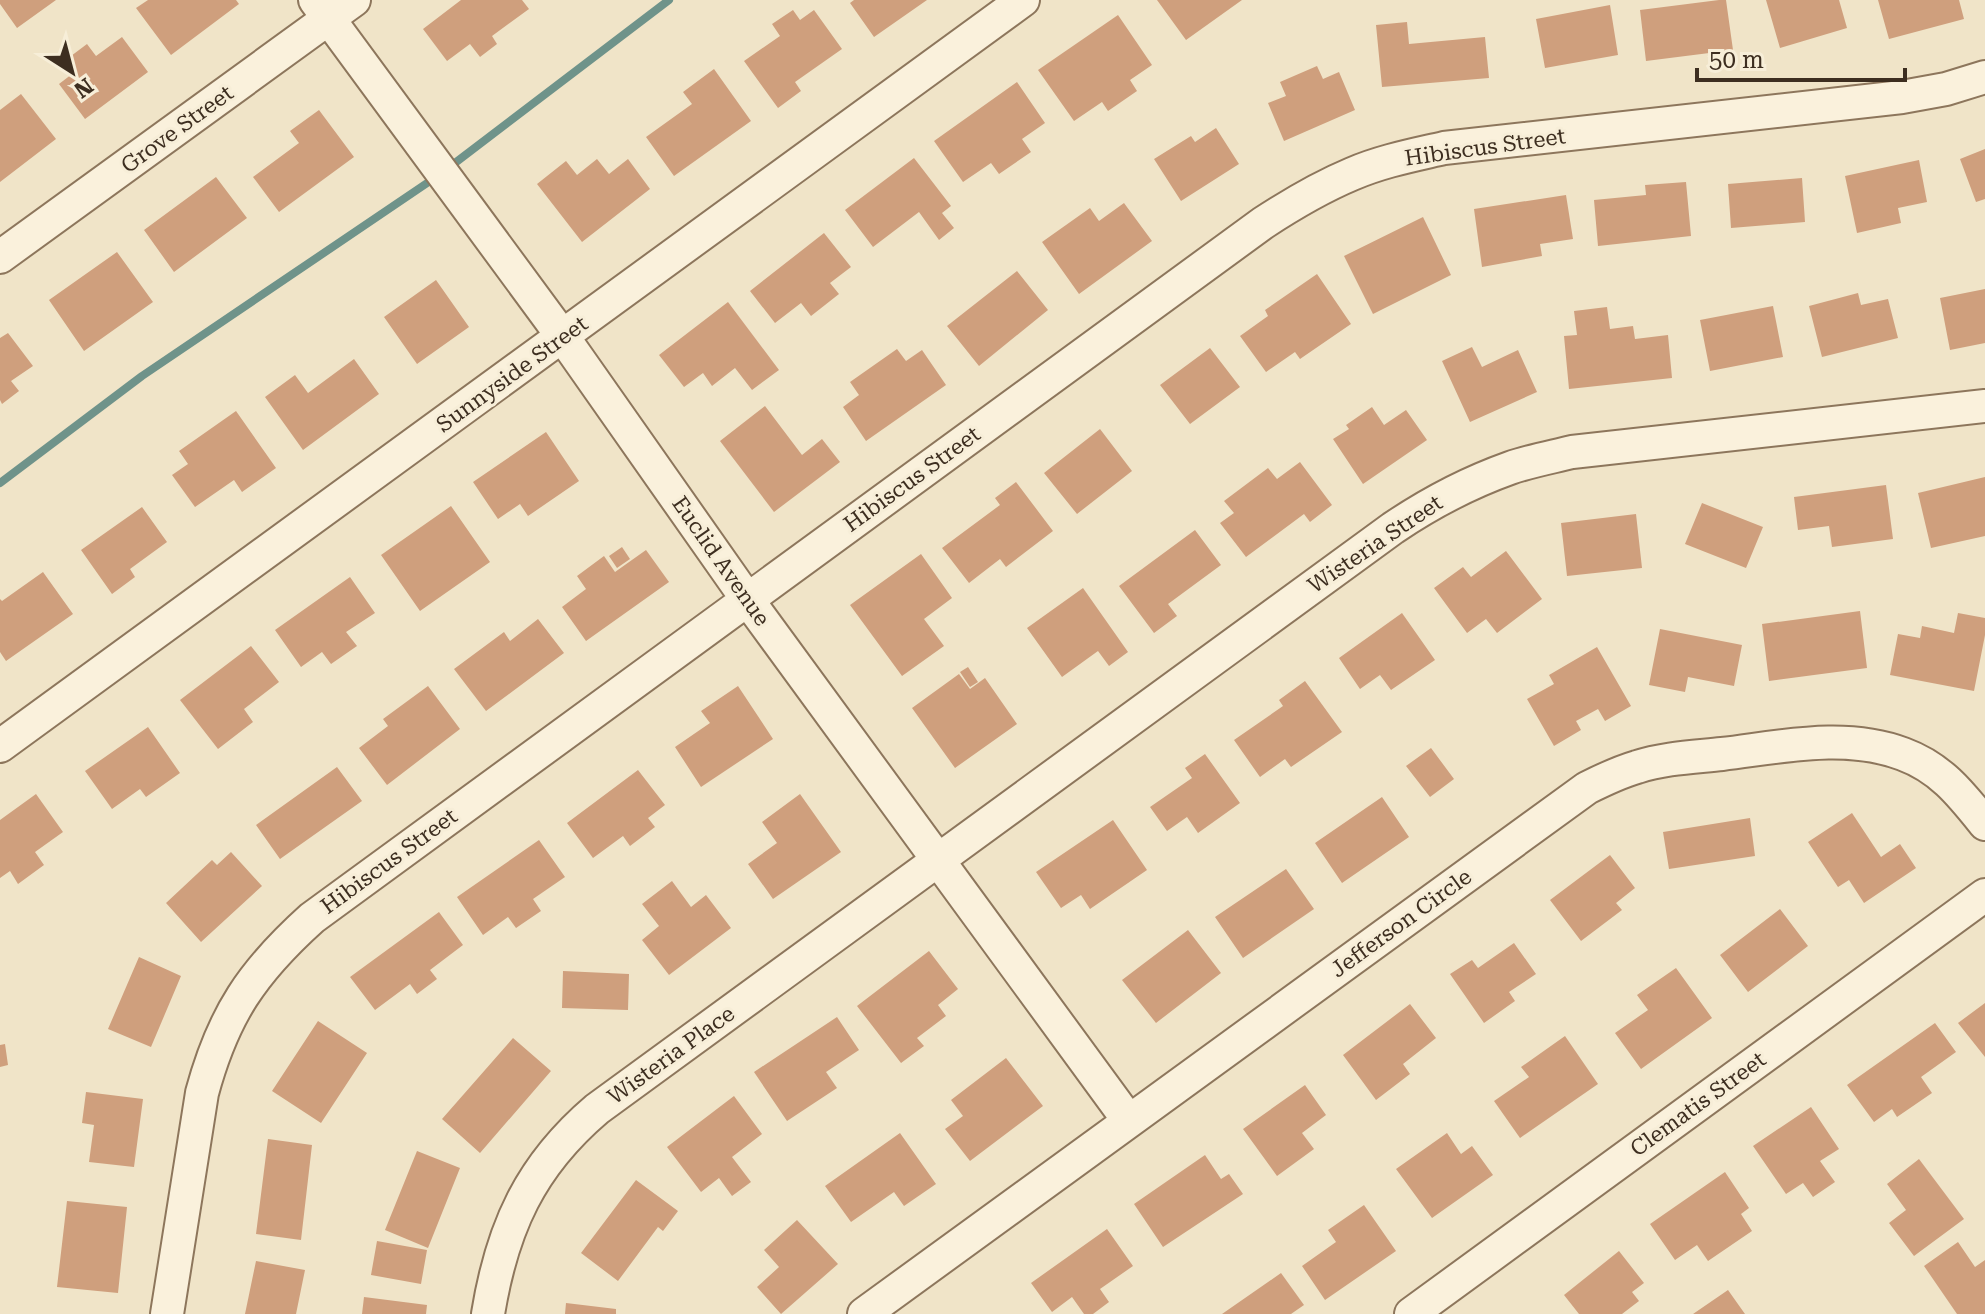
<svg xmlns="http://www.w3.org/2000/svg" width="1985" height="1314" font-family="'Roboto Serif',serif">
	<style>
		.lines { fill: none; stroke-linecap: round; stroke-linejoin: round }
		.stream { stroke: #6f938a; stroke-width: 8 }
		.building { fill: #cf9f7d }
		.minor-casing { stroke: #8d765c; stroke-width: 36 }
		.minor { stroke: #faf1dc; stroke-width: 32 }
		.labels { text-anchor: middle; dominant-baseline: central; stroke-width: 6; stroke-linejoin: round; paint-order: stroke }
		.street-label { font-size: 22px; fill: #3d2e20; stroke: #f7eed8 }
	</style>
	<rect width="100%" height="100%" fill="#f0e4c8"/>
	<g class="lines">
		<path class="stream" d="M447,169L669,0
			M0,483L142,376L436,177"/>
	</g>
	<path class="building" d="M0,0H56L17,28L0,4Z
		M148,0H236L239,4L171,55L136,8Z
		M461,0H522L529,9L492,36L497,44L480,57L470,44L447,61L423,29Z
		M854,0H927L874,37L850,3Z
		M1157,0H1242L1186,40Z
		M1719,0H1726L1733,50L1646,61L1640,10Z
		M1766,0H1839L1847,28L1780,48Z
		M1878,0H1959L1964,19L1889,39Z
		M1610,5L1618,55L1545,68L1536,19Z
		M793,10L800,20L814,10L842,49L795,82L801,91L778,108L744,61L780,36L772,24Z
		M1118,15L1152,65L1130,80L1137,91L1108,111L1102,102L1074,121L1038,70Z
		M1407,22L1409,44L1485,37L1489,78L1382,87L1376,25Z
		M122,37L148,72L85,119L59,84L76,71L67,59L87,44L96,56Z
		M1317,66L1323,79L1339,72L1355,110L1284,141L1268,103L1286,96L1280,82Z
		M714,69L751,121L674,176L646,137L692,104L683,92Z
		M1017,82L1045,123L1022,139L1031,152L999,174L991,163L963,182L934,141Z
		M21,94L56,139L0,182V110Z
		M319,110L354,157L279,212L253,177L299,143L290,131Z
		M1216,128L1239,164L1181,201L1154,159L1191,136L1195,142Z
		M1985,149V199L1976,202L1960,159Z
		M914,158L951,206L942,213L954,228L939,240L919,212L873,247L845,210Z
		M597,159L609,174L628,159L650,189L582,242L537,184L566,161L577,175Z
		M1919,160L1927,202L1898,208L1901,223L1857,233L1845,176Z
		M216,177L247,218L174,272L144,230Z
		M1802,178L1805,222L1731,228L1728,184Z
		M1686,182L1691,236L1598,246L1594,200L1646,195L1645,185Z
		M1566,195L1573,239L1540,244L1542,256L1482,267L1474,209Z
		M1124,203L1152,241L1079,294L1042,242L1090,208L1099,221Z
		M1423,217L1451,275L1373,314L1344,256Z
		M824,233L851,267L830,283L839,294L811,316L801,303L775,323L750,291Z
		M117,252L153,302L84,351L49,300Z
		M1017,271L1048,310L979,366L947,326Z
		M1317,274L1351,324L1300,359L1295,352L1266,372L1240,336L1268,316L1265,310Z
		M436,280L469,327L417,364L384,317Z
		M1985,289V343L1950,350L1940,298Z
		M1858,293L1861,305L1888,299L1898,338L1822,357L1809,306Z
		M728,302L779,370L752,390L735,368L712,386L703,373L684,387L659,355Z
		M1773,306L1783,357L1710,371L1700,320Z
		M1607,307L1610,329L1633,326L1635,339L1668,335L1672,378L1569,389L1564,336L1577,335L1574,311Z
		M8,333L33,366L11,381L19,391L2,404L0,400V338Z
		M1472,347L1482,367L1518,350L1537,392L1470,422L1442,361Z
		M1210,348L1240,387L1190,424L1160,385Z
		M897,349L906,361L922,350L946,385L866,441L843,407L859,395L850,382Z
		M354,359L379,394L303,450L265,397L295,375L308,393Z
		M765,406L802,455L822,439L840,462L774,512L720,441Z
		M1372,407L1384,425L1406,410L1427,440L1363,484L1333,439L1349,429L1346,425Z
		M236,411L276,468L242,492L234,480L195,507L172,475L188,464L179,451Z
		M1100,429L1132,471L1077,514L1044,473Z
		M546,432L579,481L528,516L520,504L498,519L473,482Z
		M1300,462L1332,505L1310,522L1304,514L1246,557L1220,523L1234,513L1224,501L1268,468L1277,479Z
		M1985,477V536L1931,548L1918,493Z
		M1016,482L1053,531L1006,567L1000,559L969,583L942,548L1000,505L995,498Z
		M1886,485L1893,539L1832,547L1829,526L1798,530L1794,497Z
		M1702,503L1763,527L1746,568L1685,544Z
		M451,506L490,562L420,611L381,555Z
		M142,507L167,542L130,569L135,577L112,594L81,550Z
		M1636,514L1642,568L1567,576L1561,523Z
		M1195,530L1221,565L1168,604L1177,616L1154,633L1119,586Z
		M622,547L630,559L617,568L609,556Z
		M646,550L669,582L586,641L562,607L586,589L577,576L604,556L615,572Z
		M1506,551L1542,599L1497,633L1486,619L1467,633L1434,588L1463,567L1471,577Z
		M921,554L952,598L924,619L944,646L902,676L850,605Z
		M43,572L73,614L6,661L0,652V599L2,601Z
		M350,577L375,613L346,632L357,646L331,664L322,652L301,667L275,630Z
		M1083,588L1128,652L1109,666L1098,651L1062,677L1027,628Z
		M1860,611L1867,668L1769,681L1762,624Z
		M1402,613L1435,660L1391,690L1380,675L1360,689L1339,658Z
		M1958,613L1985,618V635L1974,691L1890,675L1898,634L1920,638L1922,626L1954,633Z
		M538,619L564,653L486,711L454,669L504,632L510,641Z
		M1660,629L1742,645L1734,686L1688,677L1685,692L1649,685Z
		M251,646L279,682L244,709L253,722L218,749L180,700Z
		M1597,647L1631,706L1605,721L1598,709L1576,721L1581,730L1554,746L1527,699L1554,684L1549,675Z
		M968,667L978,682L970,687L960,672Z
		M959,674L970,689L985,678L1017,724L955,768L912,708Z
		M1305,681L1342,732L1291,767L1285,759L1260,777L1234,740L1283,706L1279,700Z
		M428,686L460,729L387,785L359,748L388,726L383,719Z
		M738,686L773,739L701,787L675,747L710,723L701,711Z
		M148,727L180,773L146,797L140,789L112,809L85,771Z
		M1431,748L1454,779L1430,797L1406,766Z
		M1205,754L1240,803L1198,833L1187,817L1167,831L1150,807L1192,778L1185,768Z
		M337,767L362,801L280,859L256,825Z
		M638,770L665,805L648,818L655,827L630,846L623,836L593,858L567,823Z
		M36,794L63,832L35,852L44,865L18,884L10,871L0,878V820Z
		M800,794L841,852L773,899L748,864L777,843L762,822Z
		M1382,797L1409,837L1342,883L1315,843Z
		M1852,813L1881,857L1900,844L1916,868L1864,903L1849,880L1838,887L1808,842Z
		M1750,818L1755,856L1669,869L1663,832Z
		M1113,820L1147,870L1090,909L1081,895L1061,908L1036,872Z
		M539,840L565,877L533,899L541,911L516,928L508,917L483,935L457,897Z
		M231,852L262,886L201,942L166,903L212,860L217,865Z
		M1610,855L1635,888L1616,903L1622,910L1581,941L1550,900Z
		M1286,869L1314,909L1243,958L1215,917Z
		M672,881L691,907L706,895L731,928L669,975L642,940L659,926L642,904Z
		M1780,909L1808,946L1748,992L1720,955Z
		M439,912L463,945L430,970L437,979L417,994L410,984L375,1010L350,977Z
		M1188,930L1221,973L1156,1023L1122,980Z
		M1514,943L1536,974L1509,992L1515,1001L1484,1023L1450,974L1472,960L1478,968Z
		M929,951L958,989L938,1005L946,1016L917,1038L924,1046L901,1063L857,1006Z
		M139,957L181,976L151,1047L108,1029Z
		M1676,968L1712,1018L1641,1069L1615,1033L1648,1010L1637,995Z
		M563,971L629,974L628,1010L562,1008Z
		M1985,1003V1057L1958,1023Z
		M1410,1004L1436,1038L1403,1064L1410,1074L1376,1100L1343,1055Z
		M837,1017L859,1050L826,1072L837,1088L787,1121L754,1072Z
		M318,1021L367,1053L321,1123L272,1091Z
		M1935,1023L1956,1052L1921,1077L1932,1093L1897,1117L1892,1109L1874,1122L1847,1085Z
		M1565,1036L1598,1084L1520,1138L1494,1101L1529,1077L1521,1067Z
		M513,1038L551,1071L480,1153L442,1119Z
		M5,1044L8,1065L0,1067V1045Z
		M1006,1058L1043,1106L970,1161L945,1129L963,1116L951,1100Z
		M1305,1085L1326,1115L1302,1133L1314,1149L1277,1176L1243,1129Z
		M86,1092L143,1099L134,1167L89,1162L94,1125L82,1123Z
		M734,1096L762,1134L732,1157L751,1182L732,1196L719,1178L701,1192L667,1147Z
		M1811,1107L1839,1149L1820,1161L1835,1182L1813,1197L1803,1183L1786,1194L1753,1146Z
		M900,1133L936,1184L904,1206L894,1192L851,1222L825,1186Z
		M1447,1133L1461,1154L1472,1146L1493,1175L1432,1218L1396,1169Z
		M268,1139L312,1145L301,1240L256,1234Z
		M417,1151L460,1168L428,1248L385,1230Z
		M1205,1155L1221,1179L1229,1174L1243,1194L1163,1247L1134,1204Z
		M1919,1159L1964,1219L1914,1256L1889,1223L1906,1210L1887,1184Z
		M1725,1172L1749,1208L1741,1214L1752,1231L1708,1261L1697,1245L1675,1260L1650,1224Z
		M636,1180L678,1211L663,1231L658,1227L618,1281L581,1253Z
		M67,1201L127,1207L118,1293L57,1287Z
		M1364,1205L1396,1251L1325,1300L1302,1266L1336,1242L1328,1230Z
		M797,1220L838,1264L781,1314L757,1287L779,1267L764,1250Z
		M1107,1229L1133,1266L1100,1289L1109,1302L1093,1314H1084L1072,1297L1052,1312L1031,1283Z
		M377,1241L427,1250L421,1284L371,1275Z
		M1958,1242L1975,1267L1985,1260V1314H1957L1924,1266Z
		M1619,1251L1644,1283L1632,1292L1639,1301L1622,1314H1579L1564,1295Z
		M256,1261L305,1270L296,1314H245Z
		M1281,1273L1304,1305L1291,1314H1222Z
		M1728,1290L1745,1314H1693Z
		M364,1297L427,1305L426,1314H362Z
		M566,1303L616,1309V1314H565Z"/>
	<g class="lines">
		<defs>
			<path id="minor" d="M315,0L563,337L747,599L1129,1121
				M0,257L354,0
				M0,746L1023,0
				M167,1314L202,1093C223,1015 252,972 312,918L1263,223C1292,204 1321,187 1352,174C1382,161 1414,155 1444,148L1902,97L1946,89L1985,77
				M488,1314C502,1228 530,1166 597,1109L1393,528C1430,503 1468,483 1510,468C1530,461 1552,457 1572,452L1985,406
				M864,1314L1587,788C1603,780 1620,772 1637,767C1664,758 1694,757 1722,754C1781,747 1845,732 1903,754C1941,768 1961,794 1985,824
				M1411,1314L1985,895"/>
		</defs>
		<use href="#minor" class="minor-casing"/>
		<use href="#minor" class="minor"/>
	</g>
	<g class="labels">
		<g class="street-label">
			<text transform="translate(177 129) rotate(-36)">Grove Street</text>
			<text transform="translate(1485 147) rotate(-8)">Hibiscus Street</text>
			<text transform="translate(512 374) rotate(-36)">Sunnyside Street</text>
			<text transform="translate(912 479) rotate(-36)">Hibiscus Street</text>
			<text transform="translate(1375 544) rotate(-34)">Wisteria Street</text>
			<text transform="translate(721 561) rotate(55)">Euclid Avenue</text>
			<text transform="translate(389 861) rotate(-36)">Hibiscus Street</text>
			<text transform="translate(1401 923) rotate(-36)">Jefferson Circle</text>
			<text transform="translate(671 1055) rotate(-36)">Wisteria Place</text>
			<text transform="translate(1698 1104) rotate(-36)">Clematis Street</text>
		</g>
	</g>
	<g transform="translate(72 72) rotate(144)" stroke="#f7eed8" stroke-width="6" paint-order="stroke">
	<path d="M0-6L14 30L0 20L-14 30Z" fill="#3d2e20"/>
	<text y="-12" font-size="22" font-weight="bold" text-anchor="middle" fill="#3d2e20">N</text>
	</g>
	<path d="M1697 68v12h208v-12" fill="none" stroke="#3d2e20" stroke-width="4"/>
	<text x="1709" y="68" font-size="24" fill="#3d2e20" stroke="#f7eed8" stroke-width="6" paint-order="stroke">50 m</text>
</svg>
